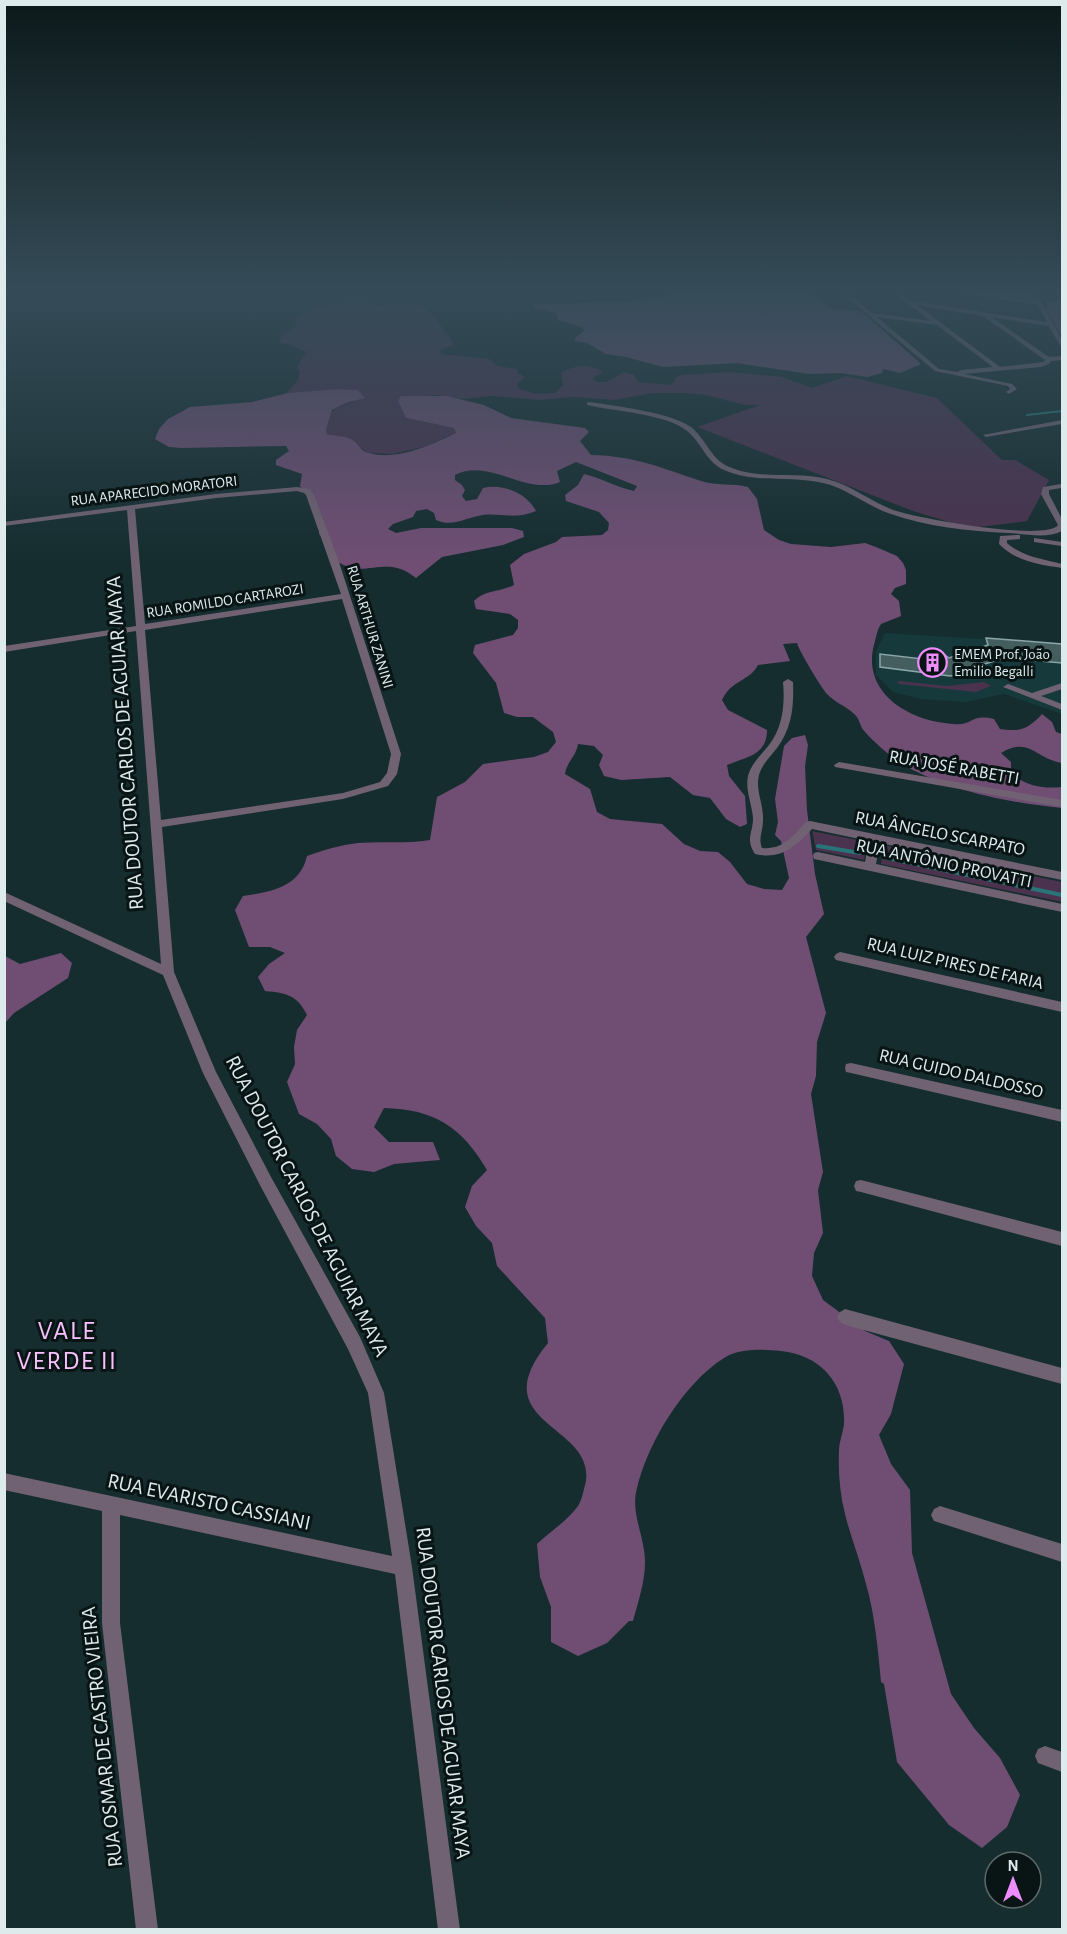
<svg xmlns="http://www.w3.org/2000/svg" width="1067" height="1934" font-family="'Alegreya Sans',sans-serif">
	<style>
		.built { fill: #163a3c }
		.green { fill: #4b324e }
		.forest { fill: #704e74 }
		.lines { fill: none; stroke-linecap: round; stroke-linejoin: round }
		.stream-far1 { stroke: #297479; stroke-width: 2 }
		.stream { stroke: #297479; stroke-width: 4 }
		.building { fill: #445e60; stroke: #8aa6a8; stroke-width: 1.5 }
		.minor { fill: #716273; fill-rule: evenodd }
		.labels { text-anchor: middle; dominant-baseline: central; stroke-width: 6; stroke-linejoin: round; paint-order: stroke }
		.far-street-label { font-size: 15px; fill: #ddebec; stroke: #091414 }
		.far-poi-label { font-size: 15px; fill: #ddebec; stroke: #091414; text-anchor: start }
		.street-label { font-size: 18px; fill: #ddebec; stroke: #091414 }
		.near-street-label { font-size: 21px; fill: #ddebec; stroke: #091414 }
		.near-quarter-label { font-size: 26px; letter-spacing: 1.5px; fill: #f6c1fd; stroke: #091414 }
	</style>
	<rect width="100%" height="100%" fill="#152d2f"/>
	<path class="built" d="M885,633L1062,644V714L1004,694L965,702L921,699L893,692L876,675V651Z"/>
	<path class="green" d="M349,296H369L362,300C386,313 393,299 413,302C422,304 428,313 436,317C440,328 451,335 453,345L440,350L442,354L489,359L498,366L517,369L518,373L525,377L517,384L520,389L535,394L555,393L563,385L561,373C578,364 587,364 604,372L592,378L597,382H607L624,372L634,375L638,382L669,385L674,382L675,378L682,375L731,372L782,377L812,388L847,376L937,398L1002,460H1015L1049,480L1027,521L971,528L949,522L913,511L697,427L760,405H745L706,395L685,393H652L615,400L571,397L541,400L491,396L464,399L435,395L398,401L406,418L454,428L456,433L424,447L392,454L369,453L345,438L327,434C320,408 346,404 364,398L349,389L286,394L298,380L300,372L297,367L306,352L289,344L280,343L282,335L297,325L295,321L303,314Z
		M899,681L947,686L984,682L991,686L976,692L899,684L897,682Z
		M812,831L867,842L864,860L816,850Z
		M883,845L1062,882V902L881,864Z"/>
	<path class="forest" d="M704,290H805L832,309L861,311L921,364L900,373L883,369L882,373L867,377L841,373L809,374L737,363L663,367L626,357L606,354L587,343L575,341V338L584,331L582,327L558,320L557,313L533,308L534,304L625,302Z
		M949,290H1030L1035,301Z
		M1062,299V337L1046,309L1047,303Z
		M339,389L358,390L365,398L346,403L332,410L326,429L327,434C334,436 348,436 354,441C360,446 361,451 369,453C397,461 431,445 456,433L454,428L406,418L398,401L401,396H447L484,405L511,418L585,428L589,432L580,441L591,455C636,456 661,468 701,481C716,486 733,483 748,487L757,499L764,530L779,540L791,544L831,547L865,543L876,547L897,556L903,563L906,570V584L895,588L891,594L899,601L901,616L881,624C877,630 877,634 875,641C859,692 909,722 954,724C973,726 970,713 994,719L1000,729C1021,732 1028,729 1042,714L1052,722L1056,732L1062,734V763C1036,759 1029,736 1001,753L1011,762V773C1026,786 1043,789 1062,787V808C1009,803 936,789 892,757C886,752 866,735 862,728C859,722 859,718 853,713C846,706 834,702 827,694C822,689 798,649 797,643L783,644L790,661L758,665C750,681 731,680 722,700L728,710L767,730C767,755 747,757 727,765L729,776L745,796L747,824L740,827L726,819L710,798L693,795L670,777L621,780L604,776L599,765L603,755L594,746L578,744C576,757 567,761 565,774L590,789L597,812L610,819L662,824L684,844L700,851L718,852L730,862L747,884L764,889L782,890L789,878L781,841L775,835L778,822L775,799L784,746L792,738L805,735L808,745L805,766L807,810L815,874L824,914L806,937L826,1013L817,1042L816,1076L811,1094L823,1172L818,1190L823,1233L814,1253L812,1276L823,1300L865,1331L889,1341L904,1364L891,1414L879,1435L891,1464L910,1490L912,1553L951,1694L974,1728L1000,1758L1020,1795L1007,1827L982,1848L949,1825L897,1762L884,1684L881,1682C878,1650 875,1615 866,1584C860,1560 851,1538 845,1514C840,1494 838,1472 839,1451C839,1442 843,1433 844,1424C846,1383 820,1355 781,1351C763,1349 739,1348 724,1358C684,1383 648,1442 637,1488C631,1510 641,1529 644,1550C648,1574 639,1598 633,1621H629L607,1643L578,1656L551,1642V1607L540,1577L537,1544C550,1532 568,1520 578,1506C581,1501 583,1494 584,1489C605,1424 478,1428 548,1343L545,1318L497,1266L492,1243L476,1226L465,1207L472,1186L487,1170C462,1127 434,1109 384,1108L374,1127L389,1142H433L440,1160L394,1164L374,1172L352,1169L336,1156L331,1139L317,1124L299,1114L287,1082L295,1064L294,1047L297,1030L307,1015C297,995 287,993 265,991L258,977L269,964L285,953L270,947H249L235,910L243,896C271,892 300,887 307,856C324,850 340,845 358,843C382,841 406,844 430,840L437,797L465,782L483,764L534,757L548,752L556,742L553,732L533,717H517L504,713L496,683L473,653L475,645L513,635L518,628V620L510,614L476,609L474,601C484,590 501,592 514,585L510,565L524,554L556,542L562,537L602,535L608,530L609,523L599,512L566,501L565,495L578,485L584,474C601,478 616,487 634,491L637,486L576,462L557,471L560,482C526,496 489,457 455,475V480L462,485L465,490L462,496L466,501L477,499L483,488C502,483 527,493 536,511C512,521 498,511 478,516C463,519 452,527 436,520L434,513L427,509L416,511L413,517L393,524L388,529L396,533L421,528H512L523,531L524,537L503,545L442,557L416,578C395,561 382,568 358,569C349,569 339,562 331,559L325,540L319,534L321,514L300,486L302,474L276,465V460L289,451L286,446L182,448L169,447L155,439L159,429L168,419L190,407L252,402L288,393Z
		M61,953L72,963L68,978L14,1013L5,1023V956L20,964Z"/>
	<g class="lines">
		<path class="stream-far1" d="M1027,415L1062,411"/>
		<path class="stream" d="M818,846L860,853
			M887,858L1062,895"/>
	</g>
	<path class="building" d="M986,638L1062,644V663L1004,658L962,671L965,674L950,676L880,667V654L931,660L930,650L937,649L949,658L988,645Z"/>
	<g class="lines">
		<path class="minor" d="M838,290H844L872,313L931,321L890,290H897L911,301L1047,322L1038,305L941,290H956L1036,302L1029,290H1035L1062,340V346L1059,344L1049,326L991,317L1049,357L1062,356V360L1051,361L1049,364L1041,367L964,374L1012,384L1017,389L1009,394L1006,392L1010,389L1008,386L935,371ZM917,305L983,316L1045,360L1044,362L1000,367ZM877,317L937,325L993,367L961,370L958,372L939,369Z
			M589,402C616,406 669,412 691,427C707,440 711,461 732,468C763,480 795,471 827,479C851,485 870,501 893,510C916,518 1046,542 1058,525L1041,494L1043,487L1061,484V488L1049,490V494L1062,519V531C1046,539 1027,534 1009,533C968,531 927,527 888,513C866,505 846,488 823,483C790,475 756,484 724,470C706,462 702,443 687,431C667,414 613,411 587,405V403Z
			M1062,420V424L986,437L983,435Z
			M297,487L310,489L314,495L339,562L401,754L397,774L388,786L343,799L162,827L174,972L216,1072L271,1177L360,1337L384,1393L412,1567L460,1930H438L395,1574L120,1515V1623L158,1930H136L102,1623V1511L4,1490V1473L392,1556L368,1393L348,1349L261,1187L203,1073L163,975L4,901V892L161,964L136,631L4,652V646L136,626L127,510L4,526V522L216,494ZM297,491L304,493L306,495L341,594L145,624L135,509L216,498ZM342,599L391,754L387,773L380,782L343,793L161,820L145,630Z
			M1017,535H1020V539L1007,540V543C1023,557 1043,559 1062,564V568C1040,565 1015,561 999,544L1000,536Z
			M1034,538L1062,542V546L1034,542Z
			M788,679L793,682C794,706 792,728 777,748C771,756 762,764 759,775C755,790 764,805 763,821C763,831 758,838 762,848C783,850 793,836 806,822L810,821L1062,872V880L880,843L876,864L1062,904V912L814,859L813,856L814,853L818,852L865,862L869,841L812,829C795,847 781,860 755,854C745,838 753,834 753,818C752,804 745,790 748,776C751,764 762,754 769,745C783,727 785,704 783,682Z
			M1062,683V689L1041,696L1062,704V710L1003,687L1008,684L1032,693Z
			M839,762L1062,800V807L835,767L834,765Z
			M840,952L1062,1002V1012L836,960L834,957L836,954Z
			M851,1063L1062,1110V1122L851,1073L846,1072L845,1068L846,1064Z
			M861,1180L1062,1232V1246L861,1192L856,1191L854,1186L856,1181Z
			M845,1309L1062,1368V1384L845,1325L840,1322L837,1317L840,1312Z
			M940,1506L1062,1544V1562L934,1521L931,1515L934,1509Z
			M1045,1746L1062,1752V1772L1038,1763L1035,1756L1038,1749Z"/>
	</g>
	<linearGradient id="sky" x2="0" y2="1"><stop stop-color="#0c191a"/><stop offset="0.52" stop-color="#354c58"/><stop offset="1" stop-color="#354c58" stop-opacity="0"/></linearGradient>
	<rect width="1067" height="561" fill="url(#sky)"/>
	<defs>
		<symbol id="building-ring" viewBox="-11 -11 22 22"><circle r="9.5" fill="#091414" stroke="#ed8cfa" stroke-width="1.5"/><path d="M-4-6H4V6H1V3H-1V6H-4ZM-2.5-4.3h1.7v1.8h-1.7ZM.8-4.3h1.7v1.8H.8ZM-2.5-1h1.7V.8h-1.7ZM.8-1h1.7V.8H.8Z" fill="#ed8cfa"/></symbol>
	</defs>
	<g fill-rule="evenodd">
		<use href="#building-ring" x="916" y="646" width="33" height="33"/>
	</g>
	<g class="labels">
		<g class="far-street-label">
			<text transform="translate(154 491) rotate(-7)">RUA APARECIDO MORATORI</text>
			<text transform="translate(225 601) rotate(-9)">RUA ROMILDO CARTAROZI</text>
			<text transform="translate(370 627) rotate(73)">RUA ARTHUR ZANINI</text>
		</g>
		<g class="far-poi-label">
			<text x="954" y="654">EMEM Prof. João<tspan x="954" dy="17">Emilio Begalli</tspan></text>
		</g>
		<g class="street-label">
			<text transform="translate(954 768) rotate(10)">RUA JOSÉ RABETTI</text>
			<text transform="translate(940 834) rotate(11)">RUA ÂNGELO SCARPATO</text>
			<text transform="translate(944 864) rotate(12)">RUA ANTÔNIO PROVATTI</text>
			<text transform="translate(955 964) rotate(13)">RUA LUIZ PIRES DE FARIA</text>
			<text transform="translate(961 1074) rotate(13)">RUA GUIDO DALDOSSO</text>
		</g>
		<g class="near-street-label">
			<text transform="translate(125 743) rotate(-94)">RUA DOUTOR CARLOS DE AGUIAR MAYA</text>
			<text transform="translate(307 1206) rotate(63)">RUA DOUTOR CARLOS DE AGUIAR MAYA</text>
			<text transform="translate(209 1502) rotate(12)">RUA EVARISTO CASSIANI</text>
			<text transform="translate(443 1693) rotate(83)">RUA DOUTOR CARLOS DE AGUIAR MAYA</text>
			<text transform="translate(102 1737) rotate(-96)">RUA OSMAR DE CASTRO VIEIRA</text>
		</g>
		<g class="near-quarter-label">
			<text x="67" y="1331">VALE<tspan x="67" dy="30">VERDE II</tspan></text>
		</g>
	</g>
	<rect width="1067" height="1934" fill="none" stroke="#ddebec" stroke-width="12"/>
	<g transform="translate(1013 1880)"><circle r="28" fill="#091414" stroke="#5e6a6a" stroke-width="1.5"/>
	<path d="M0-4.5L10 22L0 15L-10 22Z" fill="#ed8cfa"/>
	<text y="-9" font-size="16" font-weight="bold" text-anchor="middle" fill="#ddebec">N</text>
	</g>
</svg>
